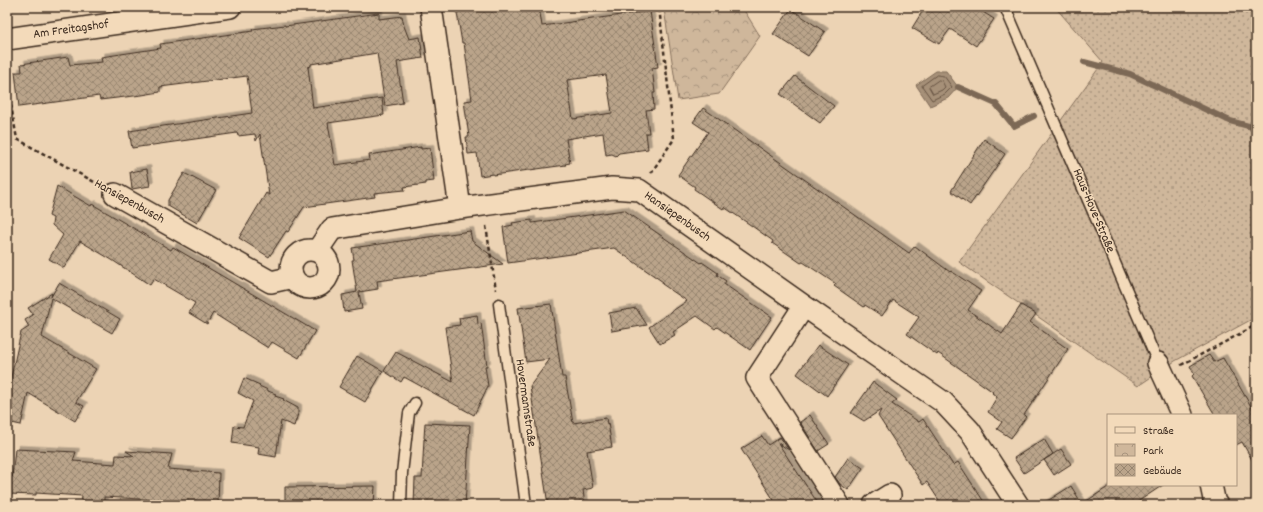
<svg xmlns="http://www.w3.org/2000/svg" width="1263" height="512" font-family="Dekko,sans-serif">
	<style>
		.grass { fill: url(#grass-dots); stroke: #85705c }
		.park { fill: url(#park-crowns); stroke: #85705c }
		.water { fill: #a69078; stroke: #7b6754 }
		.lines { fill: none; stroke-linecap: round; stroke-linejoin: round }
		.shore { stroke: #665342; stroke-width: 1 }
		.stream { stroke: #7b6754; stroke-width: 6 }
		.building { fill: url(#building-cross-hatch); stroke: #3b2a1e; fill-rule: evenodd; filter: url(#shadow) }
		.service-casing { stroke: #3b2a1e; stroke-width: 13 }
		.minor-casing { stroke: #3b2a1e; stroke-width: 24 }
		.path { stroke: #3b2a1e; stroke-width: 2.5; stroke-dasharray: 4 3; stroke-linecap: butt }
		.service { stroke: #f3daba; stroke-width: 10 }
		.minor { stroke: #f3daba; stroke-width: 21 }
		.labels { text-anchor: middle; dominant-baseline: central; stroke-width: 3; stroke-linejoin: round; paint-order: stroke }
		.street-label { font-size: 13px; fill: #3b2a1e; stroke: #f3daba }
	</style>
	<defs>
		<pattern id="grass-dots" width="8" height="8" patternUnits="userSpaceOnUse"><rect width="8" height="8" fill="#cfb79b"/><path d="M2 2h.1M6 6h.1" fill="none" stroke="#a9957e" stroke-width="1.8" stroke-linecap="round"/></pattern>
		<pattern id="park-crowns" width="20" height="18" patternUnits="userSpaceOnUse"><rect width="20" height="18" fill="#cfb79b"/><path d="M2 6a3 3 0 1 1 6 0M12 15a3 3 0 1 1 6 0" fill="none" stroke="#a9957e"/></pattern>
		<pattern id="building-cross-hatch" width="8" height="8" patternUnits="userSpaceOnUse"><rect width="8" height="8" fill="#baa48a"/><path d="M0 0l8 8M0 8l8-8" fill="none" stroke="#988670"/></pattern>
		<filter id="shadow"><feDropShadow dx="3.5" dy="-3.5" stdDeviation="0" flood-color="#0004"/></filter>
	</defs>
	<rect width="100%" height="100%" fill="#ecd3b4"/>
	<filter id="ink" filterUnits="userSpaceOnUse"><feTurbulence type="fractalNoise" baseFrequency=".025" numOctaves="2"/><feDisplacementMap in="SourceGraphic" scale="8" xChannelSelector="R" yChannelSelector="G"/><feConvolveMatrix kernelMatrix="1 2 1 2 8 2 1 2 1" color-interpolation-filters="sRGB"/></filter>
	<g filter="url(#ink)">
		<path class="grass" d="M1055,7H1256V317L1175,361L1138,386L959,262L1103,62Z"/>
		<path class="park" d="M677,7H742L760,36L719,94L678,100L664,9Z"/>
		<path class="water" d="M936,71H946L958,87L948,98L930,106L916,85Z"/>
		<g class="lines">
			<path class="shore" d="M937,75L944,76L952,87L945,94L932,100L922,86Z
				M939,80L942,81L945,87L942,90L933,94L929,87Z"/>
			<path class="stream" d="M1084,62L1130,74L1230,121L1256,128
				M958,87L996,104L1014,126L1034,116"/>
		</g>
		<path class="building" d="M456,7H539L542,26L650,11L658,67L652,68L655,93H653L654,109L646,110L649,133H646L648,149L619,153L616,156L612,154L606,155L603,133L566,139L570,163L565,164L566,165L493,175V174L480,176L477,153L468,154L466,137H469L464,101L472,100L464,43H462ZM606,75L612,113L573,119L567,80Z
			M925,7H975L994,19L976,46L950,29L939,44L912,28Z
			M791,9L825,32L808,56L773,34Z
			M379,13V19L402,16L404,26L409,39L420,37L423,58L397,62L403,103L385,106L377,53L311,64V66L308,67L313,108L382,98L384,115L328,123L335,165L370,160L369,155L421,147V149L430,148L434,181L426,182V184L404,187L405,190L374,193L375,197L304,207L288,232L286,231L269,257L239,238L266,193L269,195L260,134L256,141L255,134L238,136L237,133L132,148L129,131L252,113L247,76L160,87V92L142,95L100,100L99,96L19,107L15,72H22L21,64L68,57L70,65L102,62L101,57L161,48L160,44L253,31L252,29L285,25V26Z
			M795,76L834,106L820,123L780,94Z
			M703,108L909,253L915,246L950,272L951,271L981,291L968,310L1002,334L1021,305L1036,314L1030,322L1068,349L1024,415L1026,417L1011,438L997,429L1002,422L988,412L997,397L992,393L993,392L938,353L937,355L907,334L919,317L893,300L882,316L865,305L864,307L834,286L836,284L803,262L801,263L772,243L773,241L752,226L724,207L723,209L694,189L695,187L678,175L708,132L693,122Z
			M984,139L1005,154L970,205L951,191Z
			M147,169L150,186L132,189L130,172Z
			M184,173L216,190L197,223L168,206V200Z
			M57,186L91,206L92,204L171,250L173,247L315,331L299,358L272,342L268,348L213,313L207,324L189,313L195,303L154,279L150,285L112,260L80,241L64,268L49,259L63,235L52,225L53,218L49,216Z
			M624,210L701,263L702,262L718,273L717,275L726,281L724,284L772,317L750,350L717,327L715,329L697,316L673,332L675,335L660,344L649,327L687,301L662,284L663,282L614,248L508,263L503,227L513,225L512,223L532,220V223Z
			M470,231L472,241L503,264L377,281L378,289L359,292L362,309L344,312L342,295L357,292L352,260H354L352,248Z
			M59,283L120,319L112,333L51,298L42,337L96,369L76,402L84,406L75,421L28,393L21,425L7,422V395L21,332L29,327L25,320L33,315L28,308L52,293L51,297Z
			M551,304L562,377H565L573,423L606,418L607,424L608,423L612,447L587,451L593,488L583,490L585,505H548L530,386L550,359L526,362L518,308Z
			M636,308L647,325L612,331L609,313Z
			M477,315L478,324L481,323L487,366H485L488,386L474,415L404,377L401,382L384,371L396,352L453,382L445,327L460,325L459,318Z
			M818,345L848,365L827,396L797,374Z
			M1209,355L1214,362L1223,358L1256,415V467L1242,442L1236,445V415H1215L1192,376L1194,374L1190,366Z
			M357,356L383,371L365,402L339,387Z
			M244,378L260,385L259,386L268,390V391L276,394L275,396L284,399L283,400L298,408V414L294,426L281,421L276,457L258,454L259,447L232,443L234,426L243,427L253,401L238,393Z
			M873,382L897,400L892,404L919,422L923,419L953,465L958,462L986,505H942L927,482L923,485L878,416L881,410L864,421L851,413Z
			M810,415L829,444L818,451L800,422Z
			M425,423L470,425L465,505H414L415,478H422L424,439L427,440L424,438Z
			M762,436L768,445L780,437L789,450L778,443L819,505H777L741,449Z
			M1044,439L1053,454L1024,473L1014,458Z
			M15,449L76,452L73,461L115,464L116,455L134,456L126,451L172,454L168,469L219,473L218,505H157L158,500L104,497V505H81L82,496L36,493V495L7,494V476L12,477Z
			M1061,449L1071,464L1054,475L1044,460Z
			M848,458L863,468L848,490L840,484L835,477Z
			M1111,485H1163L1133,505H1041L1071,486L1082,504Z
			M375,486L374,505H285V487Z"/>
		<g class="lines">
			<defs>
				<path id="service" d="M1005,7L1158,363
					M499,304L526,505
					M401,505L402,473L409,413L415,403"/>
				<path id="minor" d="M431,7L460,208
					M7,39L230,7
					M115,194L271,282L293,277
					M291 269a19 19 0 1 1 38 0a19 19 0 1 1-38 0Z
					M317,251L332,229L460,208L612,188L639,190L804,306L943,402L970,431L1018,505
					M804,306L757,378L839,505
					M1158,363L1182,415
					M1211,485L1215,504L1217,505
					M874,505L890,495"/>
			</defs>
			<use href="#service" class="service-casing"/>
			<use href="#minor" class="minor-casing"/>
			<path class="path" d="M7,84L17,139L98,184
				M651,173L674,139L659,7
				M486,226L496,290
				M1181,365L1225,342L1256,325"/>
			<use href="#service" class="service"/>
			<use href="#minor" class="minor"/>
		</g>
	</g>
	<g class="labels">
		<g class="street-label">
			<text transform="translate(71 30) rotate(-8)">Am Freitagshof</text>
			<text transform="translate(129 202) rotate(29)">Hansiepenbusch</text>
			<text transform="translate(1093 211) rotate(67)">Haus-Hove-Straße</text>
			<text transform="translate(677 217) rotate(35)">Hansiepenbusch</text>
			<text transform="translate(525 403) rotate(82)">Hovermannstraße</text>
		</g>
	</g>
	<rect width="1263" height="512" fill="none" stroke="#f3daba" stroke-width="24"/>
	<rect x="12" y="12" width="1239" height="488" fill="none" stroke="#3b2a1e" stroke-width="1.5" filter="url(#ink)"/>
	<rect x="1107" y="414" width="130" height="72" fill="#f3daba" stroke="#a9947c"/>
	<rect x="1115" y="427" width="20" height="6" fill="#f3daba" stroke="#a9947c"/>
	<text x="1143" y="434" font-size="12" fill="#3b2a1e">Straße</text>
	<rect x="1115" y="444" width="20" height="12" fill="url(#park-crowns)" stroke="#a9947c"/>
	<text x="1143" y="454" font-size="12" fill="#3b2a1e">Park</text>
	<rect x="1115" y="464" width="20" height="12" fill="url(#building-cross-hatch)" stroke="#a9947c"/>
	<text x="1143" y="474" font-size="12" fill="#3b2a1e">Gebäude</text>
</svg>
